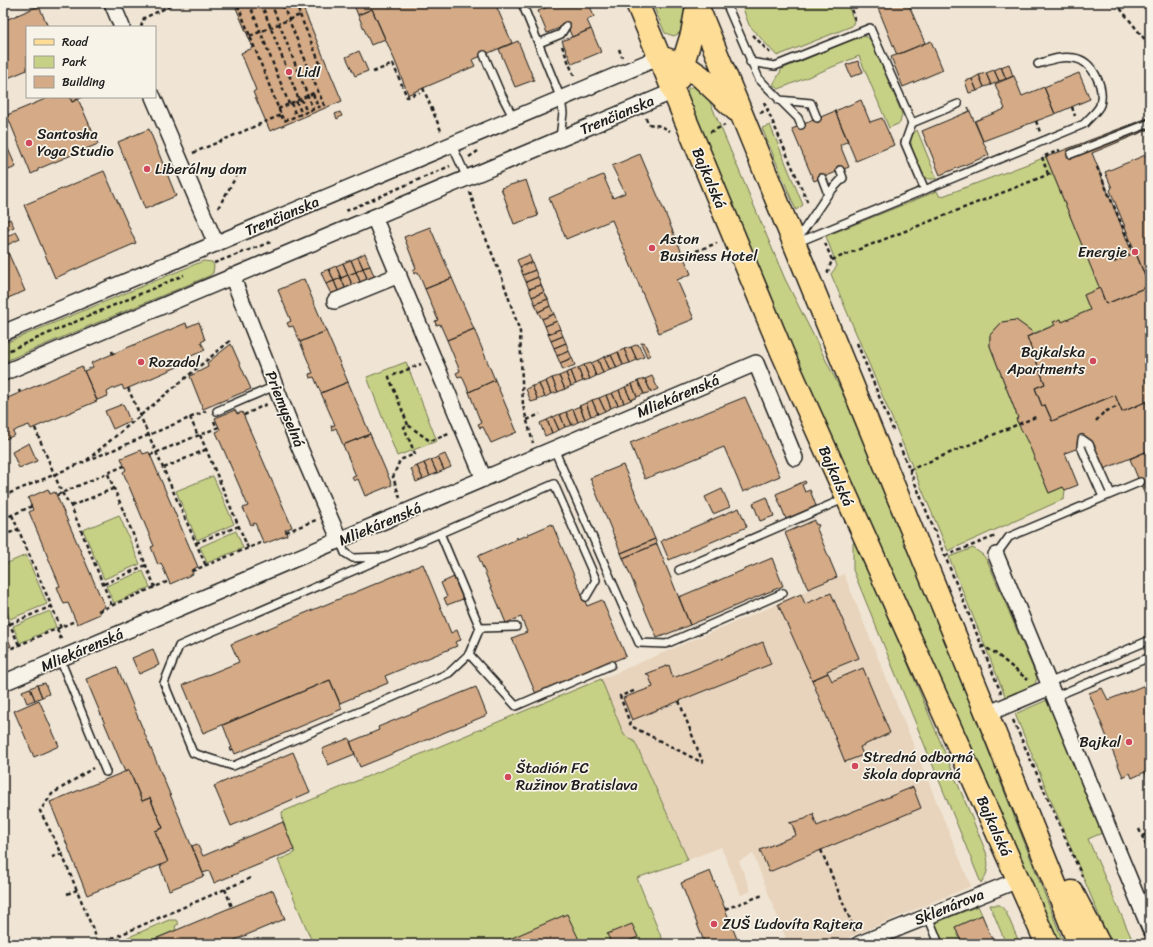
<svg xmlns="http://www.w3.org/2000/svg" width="1153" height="947" font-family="Sriracha,sans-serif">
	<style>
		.built { fill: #e8d4bd }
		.green { fill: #c6d185; stroke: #717650 }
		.building { fill: #d4ab86; stroke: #1c1c1c }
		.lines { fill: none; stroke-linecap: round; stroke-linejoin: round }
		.lane-casing { stroke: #1c1c1c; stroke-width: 10 }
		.street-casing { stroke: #1c1c1c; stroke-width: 18 }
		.primary-casing { stroke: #1c1c1c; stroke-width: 25 }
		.path { stroke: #1c1c1c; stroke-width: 2.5; stroke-dasharray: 4 3; stroke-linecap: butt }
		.lane { stroke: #f7f3e8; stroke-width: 7 }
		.street { stroke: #f7f3e8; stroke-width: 15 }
		.primary { stroke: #fedd96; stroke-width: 22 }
		.poi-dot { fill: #d1495b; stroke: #f7f3e8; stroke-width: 1.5 }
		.labels { text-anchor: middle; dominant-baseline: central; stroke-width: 3.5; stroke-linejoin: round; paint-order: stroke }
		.poi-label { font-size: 15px; fill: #1c1c1c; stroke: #f7f3e8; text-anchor: start }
		.street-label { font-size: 15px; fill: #1c1c1c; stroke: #f7f3e8 }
	</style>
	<rect width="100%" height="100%" fill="#f0e5d4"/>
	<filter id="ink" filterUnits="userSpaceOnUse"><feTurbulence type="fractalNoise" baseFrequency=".025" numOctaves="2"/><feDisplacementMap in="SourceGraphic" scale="8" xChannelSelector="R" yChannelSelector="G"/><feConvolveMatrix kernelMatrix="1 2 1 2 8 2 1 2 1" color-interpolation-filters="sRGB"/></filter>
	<g filter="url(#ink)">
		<path class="built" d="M844,574L971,886L833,944H788L753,854L739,861L751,891L741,895L721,847L688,860L635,742L624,735L601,679L778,604L801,594L808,589Z"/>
		<path class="green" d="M652,3H685L686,6L683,31L674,36L665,33Z
			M741,3H847L854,21L852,26L777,56L749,25Z
			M861,36L867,37L872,41L902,114L900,123L889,128L859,56L779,89L773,85L782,69Z
			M694,86L707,95L785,279L855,418L943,634L1064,944H1060L968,748L790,347L687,99L688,88Z
			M770,125L803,205L796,210L762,128Z
			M917,130L937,179H928C918,172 909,148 911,136Z
			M1046,157L1100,288L1084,295L1090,310L1062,322L1061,319L1054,322L1055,325L1034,333L1016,320L1002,322L990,335V346L1018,418L1016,419L1021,430H1023L1049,493L1063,487L1065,490L1064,499L948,551L831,274L837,266L826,236L937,191L940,197Z
			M203,261L212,262L214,266L213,273L209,276L3,362V344Z
			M406,362L437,441L397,456L367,377Z
			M213,476L234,524L197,540L176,491Z
			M119,515L140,564L104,579L83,530Z
			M236,531L243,548L207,563L200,547Z
			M857,541L986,852C989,864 989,873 981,883L853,570V543Z
			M973,548L983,555L988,562L1037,678L1035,684L1006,698L949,557Z
			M26,555L47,604L10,619L3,602V565Z
			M143,571L150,587L114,603L106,586Z
			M50,611L56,627L20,643L13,626Z
			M601,679L624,735L635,742L688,860L637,878L664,944H313L278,860L295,853L283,822L282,812Z
			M1047,700L1102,833L1088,839L1134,944H1111L1015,714Z
			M990,905H1000L1006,912L1020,944H1006Z
			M978,906L982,915L955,927L962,944H944L935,923Z
			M169,920H176L179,924L175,926L176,930L143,944H112Z"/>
		<path class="building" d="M234,3H301L342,101L270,131L253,92L256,90L241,53L253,48Z
			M353,3H495L512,43L472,60L475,66L407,95L408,94L395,61L372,9L358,15Z
			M558,3H589L594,17L587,20L591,29L572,37L567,25L547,33L538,11Z
			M876,3H908L925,43L897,55Z
			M39,6L48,27H27V70L3,80V21Z
			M372,9L385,39L371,45L358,15Z
			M591,29L601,52L572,64L562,41Z
			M518,41L534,80L515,87L499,49Z
			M931,41L943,70L903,87L891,57Z
			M359,51L368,71L355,76L346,57Z
			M858,61L863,72L851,77L846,65Z
			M1009,64L1013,76L1006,79L1001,67Z
			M1001,67L1006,79L999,81L994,70Z
			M994,70L999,81L991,85L986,73Z
			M986,73L991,85L984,87L979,75Z
			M1079,73L1090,99L1055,114L1044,87Z
			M979,75L984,87L977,91L972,79Z
			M1014,76L1022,96L1044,87L1055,114L983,141L975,121L1005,109L995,84Z
			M972,79L977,91L969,93L965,81Z
			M50,97H70L72,102L78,99L98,144L38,169V171L31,174L7,115Z
			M70,97H83L72,102Z
			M861,100L870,122L882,118L894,145L856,161L835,111Z
			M968,107L989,155L940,175L922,131L970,111Z
			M835,111L848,141L840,145L849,167L814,181L792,129Z
			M340,112L342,116L337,119L335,114Z
			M1150,117V129L1092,153L1133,255L1136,253L1149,286L1106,304L1046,157Z
			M149,129L176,196L145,209L118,142Z
			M5,142L16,167L6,171L3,162V143Z
			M1150,153V286H1149L1110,190L1112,188L1105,172Z
			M640,154L691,274L677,280L694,319L659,333L612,220L566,239L549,198L603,175L613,198L625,193L612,166Z
			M104,171L136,243L55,278L24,205Z
			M526,180L538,216L514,224L501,188Z
			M3,201L8,213L3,215Z
			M10,219L14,227L3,232V222Z
			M430,227L452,278L425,289L418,272L414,274L413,270L416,268L404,237Z
			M16,232L20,239L7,245L3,238Z
			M3,241L25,291L3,300Z
			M365,253L370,266L363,268L358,257Z
			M529,255L532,262L520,267L517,260Z
			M358,257L363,268L356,272L351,260Z
			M351,260L356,272L348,275L343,263Z
			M532,262L535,270L523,275L520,267Z
			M343,263L348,275L341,278L336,266Z
			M336,266L341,278L334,281L329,269Z
			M370,266L375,278L368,281L363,268Z
			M363,268L368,281L361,284L356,272Z
			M329,269L334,281L326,284L321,272Z
			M535,270L538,277L526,282L523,275Z
			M356,272L361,284L353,287L348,275Z
			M348,275L353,287L346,290L341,278Z
			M538,277L541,285L529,289L526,282Z
			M341,278L346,290L339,293L334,281Z
			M452,278L474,329L447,340L440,324L436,325L435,321L438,320L425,289Z
			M304,279L326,331L300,342L293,326L289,327L287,323L291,321L278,290Z
			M334,281L339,293L332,296L326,284Z
			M541,285L544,292L532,297L529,289Z
			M1149,286H1150V400L1122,412L1115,395L1052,421L1045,405L1042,406L1035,388L1045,384L1027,337L1055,325L1053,322L1061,319L1062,322L1090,310L1084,295L1100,288L1106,304Z
			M544,292L548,299L535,304L532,297Z
			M548,299L550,306L538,312L535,304Z
			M550,306L554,314L542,319L538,312Z
			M554,314L557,321L545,326L542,319Z
			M1016,320L1034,333L1027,337L1045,384L1035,388L1042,406L1045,405L1052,421L1115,395L1122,412L1150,400V450L1104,469L1092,443L1065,453L1078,485L1065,490L1063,487L1049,493L1029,445L1016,419L1018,418L990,346V335L1002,322Z
			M557,321L560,329L548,334L545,326Z
			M199,322L205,340L201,342L205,350L189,357L191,361L124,390L122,385L112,389L107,392L108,396L97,400L84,371L93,367L91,363L186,323L187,327Z
			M474,329L495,380L469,392L462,376L458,377L456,373L460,371L447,340Z
			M560,329L563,336L551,341L548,334Z
			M326,331L348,382L321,393L314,377L310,378L309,374L313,373L300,342Z
			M563,336L566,343L554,348L551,341Z
			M644,342L650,355L647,357L641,343Z
			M566,343L569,351L557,356L554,348Z
			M231,344L251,389L203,409L190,376L208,367L207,363Z
			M638,344L644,357L637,360L631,347Z
			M631,347L637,360L630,363L624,349Z
			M624,349L630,363L623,365L618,352Z
			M569,351L572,358L560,363L557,356Z
			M618,352L623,365L617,368L611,355Z
			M611,355L617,368L610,370L604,357Z
			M604,357L610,370L603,373L598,360Z
			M572,358L575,365L563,370L560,363Z
			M598,360L603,373L596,376L591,363Z
			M591,363L596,376L590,379L584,365Z
			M584,365L590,379L583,381L578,368Z
			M82,366L97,401L31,429L29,425L18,429L13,432L15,435L3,440V400Z
			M578,368L583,381L576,384L571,371Z
			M571,371L576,384L571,386L566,373Z
			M566,373L571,386L565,389L559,376Z
			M559,376L565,389L558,392L552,378Z
			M652,376L658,389L651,392L645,379Z
			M552,378L558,392L551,394L546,381Z
			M645,379L651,392L644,394L638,381Z
			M495,380L517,432L491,443L483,427L480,428L478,424L481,423L469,392Z
			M546,381L551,394L545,397L539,384Z
			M638,381L644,394L637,397L632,384Z
			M348,382L370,434L343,445L336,428L332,430L331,426L335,425L321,393Z
			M539,384L545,397L538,400L532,386Z
			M632,384L637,397L631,400L625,387Z
			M532,386L538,400L531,402L526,389Z
			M625,387L631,400L624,403L619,390Z
			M619,390L624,403L618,405L612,393Z
			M612,393L618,405L611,408L606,395Z
			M606,395L611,408L605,411L599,398Z
			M745,397L780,476L743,492L724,447L645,479L630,443Z
			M599,398L605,411L598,414L592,400Z
			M592,400L598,414L591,416L586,403Z
			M586,403L591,416L585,419L579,406Z
			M123,404L130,421L113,429L105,411Z
			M580,406L585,419L578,422L573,409Z
			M573,409L578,422L572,425L566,412Z
			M235,410L237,414L242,412L292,527L285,530L287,535L264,544L255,523L251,525L243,508L248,506L216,432L220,430L215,418Z
			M566,412L572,425L565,427L560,414Z
			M560,414L565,427L559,430L553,417Z
			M553,417L559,430L552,433L547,420Z
			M547,420L552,433L545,436L540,423Z
			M370,434L392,485L365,496L358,479L354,481L352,477L356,476L343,445Z
			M29,443L37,461L19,468L12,452Z
			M141,450L143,454L149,452L198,567L191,570L193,574L170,584L161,563L158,565L151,547L154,546L123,472L126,470L121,458Z
			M1150,450V507L1130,459Z
			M445,454L451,467L444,470L438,457Z
			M438,457L444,470L437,473L431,460Z
			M431,460L437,473L430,476L424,463Z
			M424,463L430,476L423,479L417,466Z
			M623,465L655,539L621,553L590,478Z
			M417,466L423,479L416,482L411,469Z
			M805,481L806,483L802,485L805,492L810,490L816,506L786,519L776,494Z
			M48,489L50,494L55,492L105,607L98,610L100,614L77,624L68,603L64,604L57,587L60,586L29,512L33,510L28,498Z
			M722,489L730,507L713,514L705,497Z
			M767,497L774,516L760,521L753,503Z
			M739,508L747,527L669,560L661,541Z
			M815,520V524L819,525L817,529L837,577L808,589L785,533Z
			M552,524L587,606L602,600L626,656L536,694L512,638L527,632L521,617L506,623L478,556L515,540L517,537V539L528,535V532L529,534Z
			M655,539L657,544L623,558L621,553Z
			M657,544L690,625L657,638L623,558Z
			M772,558L783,586L690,625L679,597Z
			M423,564L451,633L457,630L461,640L455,642L457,646L385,676L388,683L340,703L330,680L203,733L183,685L239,662L231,644Z
			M454,577L463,599L447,605L444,598L447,597L441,583Z
			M831,593L859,658L827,671L828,673L812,680L778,604L801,594L805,604Z
			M3,628L11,646L5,649L7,654L3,655Z
			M763,642L771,664L632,720L623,698L653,687L648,674H646L669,665L673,678Z
			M153,649L159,665L139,674L132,658Z
			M117,667L204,876L169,890L160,866L168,862L155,831L163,828L150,798L142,801L129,770L125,772L86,679Z
			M863,668L890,733L860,747L863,755L845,762L812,680L828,673L832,681Z
			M330,680L342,709L235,754L233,749L231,751L230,748H232L223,725Z
			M45,683L49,694L42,697L37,685Z
			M1150,683V783L1145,772L1132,778L1130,773L1123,777L1089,693L1102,688L1108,700Z
			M37,685L42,697L35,700L30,688Z
			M476,687L487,715L360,767L350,742L379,730L378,727Z
			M30,688L35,700L27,703L22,691Z
			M39,700L59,746L34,757L14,711Z
			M349,738L355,754L328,765L322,749Z
			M293,752L310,792L231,826L214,786Z
			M129,770L142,801L150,798L163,828L155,831L168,862L87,895L50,802Z
			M913,787L921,808L769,872L760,850L796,835L792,824L789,823L805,819L814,813L813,815L817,826Z
			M283,822L294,850L214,883L209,871L203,873L192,846L197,844L203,856Z
			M710,871L725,909L739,944H705L681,883Z
			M273,890L285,919L225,944H143Z
			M567,914L581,944H498Z
			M982,915L994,944H962L955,927Z
			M632,924L638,937L622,944H612L607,934Z"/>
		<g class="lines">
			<defs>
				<path id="lane" d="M522,3L561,99L563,113L560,138
					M726,3L759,79L798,118L801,125
					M539,43L561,34L566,26
					M484,55L499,90L514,119
					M750,62L775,66L870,28L912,123
					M779,100L811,103L817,118
					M452,145L467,178
					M1071,154L1150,123
					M925,190L905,143L912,123L958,104
					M828,194L843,178L840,170
					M797,240L828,194L822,178
					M796,243L1084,124C1088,119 1098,111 1100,105C1105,87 1093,61 1074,58C1060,56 1050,60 1038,64
					M217,411L275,386
					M554,449L639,643L666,644L783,593
					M1103,497L1081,447L1082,439L1089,444L1111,494
					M440,533L480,628L469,654L516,706L611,665
					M340,541L345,553L353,558L385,557L554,484L596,580L586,597
					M996,555L1009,537L1140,482
					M385,557L179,646L164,683L193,753L233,766L449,673L469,654
					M679,570L846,498
					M480,628L516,627
					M60,659L106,772
					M1048,683L1150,640
					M1054,697L1150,657
					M928,916L939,944"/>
				<path id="street" d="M112,3L122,27
					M153,97L216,244
					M374,217L484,479
					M232,276L298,444L340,541
					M335,301L399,275
					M3,333L660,57
					M3,373L674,91
					M996,555L1150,929
					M3,683L756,363L795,458
					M987,714L1050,687
					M859,944L1018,880"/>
				<path id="primary" d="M637,3L782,352L1047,944
					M696,3L987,714L1079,944
					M660,57L684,65L700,76L736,110
					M678,79L692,34L697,6
					M1072,892L1099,944"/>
			</defs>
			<use href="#lane" class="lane-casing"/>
			<use href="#street" class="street-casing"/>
			<use href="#primary" class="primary-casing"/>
			<path class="path" d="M249,3L289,104
				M261,3L299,100
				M271,3L313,109
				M849,3L856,22
				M1116,3L1150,46
				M300,15L321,66
				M141,27L144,18L168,7L172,3
				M753,35L770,53
				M250,36L300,15L296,3
				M562,46L575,78
				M619,49L622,57
				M373,72L393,64L407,97L420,92
				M423,88L442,133
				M313,94L318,107
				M301,99L307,112
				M296,101L302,114
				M764,102L808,203
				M291,103L296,116
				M1072,107L1075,116
				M278,109L318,91L282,3
				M760,113L769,109
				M281,115L284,121L324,105L318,91
				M646,118L648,124L661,126L670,131
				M1036,121L1040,132
				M710,132L725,125
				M193,153L281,115L237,3
				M469,157L478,151
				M1097,167L1134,253L1113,262
				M1048,174L1042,157L1060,150
				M470,192L478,219L502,278L520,332L523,406L533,443
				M218,208L237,175
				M346,211L450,166
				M825,243L832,260L827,274
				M683,256L717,243
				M832,260L1052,173
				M214,263L271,242
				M857,343L893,430
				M112,351L113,354
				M3,353L184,275
				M128,388L206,566
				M19,390L20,393
				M244,415L267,404
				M190,417L198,436
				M527,420L540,414
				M214,421L217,428
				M1096,421L1104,412L1119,406
				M408,425L389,377L421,364
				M35,428L62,493L71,506L112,606
				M200,435L248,548
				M899,444L1001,693
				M150,455L219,427
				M87,460L231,340
				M164,468L207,449
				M909,470L1038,416
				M108,474L155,587
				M57,495L124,466
				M3,496L206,411
				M400,498L393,477L400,460L415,454L404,427L408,425L430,441L449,434
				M71,506L115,488
				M12,515L61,628
				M3,519L32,506
				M286,532L316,520
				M3,536L18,529
				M196,543L239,526
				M945,556L996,536
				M192,571L263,542
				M104,584L146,565
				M3,609L19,645
				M99,611L169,581
				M10,624L52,606
				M57,629L62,642
				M981,645L995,653L1028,680
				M5,651L75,621
				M634,691L620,696L631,726L703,763
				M679,701L703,763
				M1013,720L1082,876
				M1139,829L1150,854
				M1142,836L1150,833
				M821,850L855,931
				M62,854L99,944
				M52,857L62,854L40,811L52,794L93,768
				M225,889L232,907
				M67,894L77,890
				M725,909L763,895
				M99,944L253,877"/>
			<use href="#lane" class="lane"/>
			<use href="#street" class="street"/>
			<use href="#primary" class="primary"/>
		</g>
	</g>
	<g class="poi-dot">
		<circle cx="289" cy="72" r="4"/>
		<circle cx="29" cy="143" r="4"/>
		<circle cx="147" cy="169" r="4"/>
		<circle cx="652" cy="248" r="4"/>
		<circle cx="1135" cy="252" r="4"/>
		<circle cx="1093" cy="361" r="4"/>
		<circle cx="141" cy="362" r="4"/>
		<circle cx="1129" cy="742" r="4"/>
		<circle cx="855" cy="766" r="4"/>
		<circle cx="508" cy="777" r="4"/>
		<circle cx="714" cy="924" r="4"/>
	</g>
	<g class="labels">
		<g class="poi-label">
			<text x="297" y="72">Lidl</text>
			<text x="37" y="134">Santosha<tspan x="37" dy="17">Yoga Studio</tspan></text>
			<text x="155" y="169">Liberálny dom</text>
			<text x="660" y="239">Aston<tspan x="660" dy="17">Business Hotel</tspan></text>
			<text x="1127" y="252" text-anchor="end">Energie</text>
			<text x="1085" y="352" text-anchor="end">Bajkalska<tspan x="1085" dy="17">Apartments</tspan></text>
			<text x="149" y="362">Rozadol</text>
			<text x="1121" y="742" text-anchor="end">Bajkal</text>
			<text x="863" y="757">Stredná odborná<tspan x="863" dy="17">škola dopravná</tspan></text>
			<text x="516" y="768">Štadión FC<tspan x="516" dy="17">Ružinov Bratislava</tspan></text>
			<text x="722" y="924">ZUŠ Ľudovíta Rajtera</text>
		</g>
		<g class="street-label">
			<text transform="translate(617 115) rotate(-23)">Trenčianska</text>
			<text transform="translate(709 178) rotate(67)">Bajkalská</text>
			<text transform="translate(282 216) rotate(-23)">Trenčianska</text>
			<text transform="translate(678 396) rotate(-23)">Mliekárenská</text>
			<text transform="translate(285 409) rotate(68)">Priemyselná</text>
			<text transform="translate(836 476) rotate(66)">Bajkalská</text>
			<text transform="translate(380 524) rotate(-23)">Mliekárenská</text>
			<text transform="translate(82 650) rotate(-23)">Mliekárenská</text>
			<text transform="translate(994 826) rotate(66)">Bajkalská</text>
			<text transform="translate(949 907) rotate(-22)">Sklenárova</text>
		</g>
	</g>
	<rect width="1153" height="947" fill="none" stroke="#f7f3e8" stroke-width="16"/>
	<rect x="8" y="8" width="1137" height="931" fill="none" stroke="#1c1c1c" stroke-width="1.5" filter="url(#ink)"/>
	<rect x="26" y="26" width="130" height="72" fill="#f7f3e8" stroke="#9f9d96"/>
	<rect x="34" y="39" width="20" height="6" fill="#fedd96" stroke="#9f9d96"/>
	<text x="62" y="46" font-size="12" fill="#1c1c1c">Road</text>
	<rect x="34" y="56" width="20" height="12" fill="#c6d185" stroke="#9f9d96"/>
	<text x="62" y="66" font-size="12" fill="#1c1c1c">Park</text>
	<rect x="34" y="76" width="20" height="12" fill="#d4ab86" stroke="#9f9d96"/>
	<text x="62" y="86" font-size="12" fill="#1c1c1c">Building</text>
</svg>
